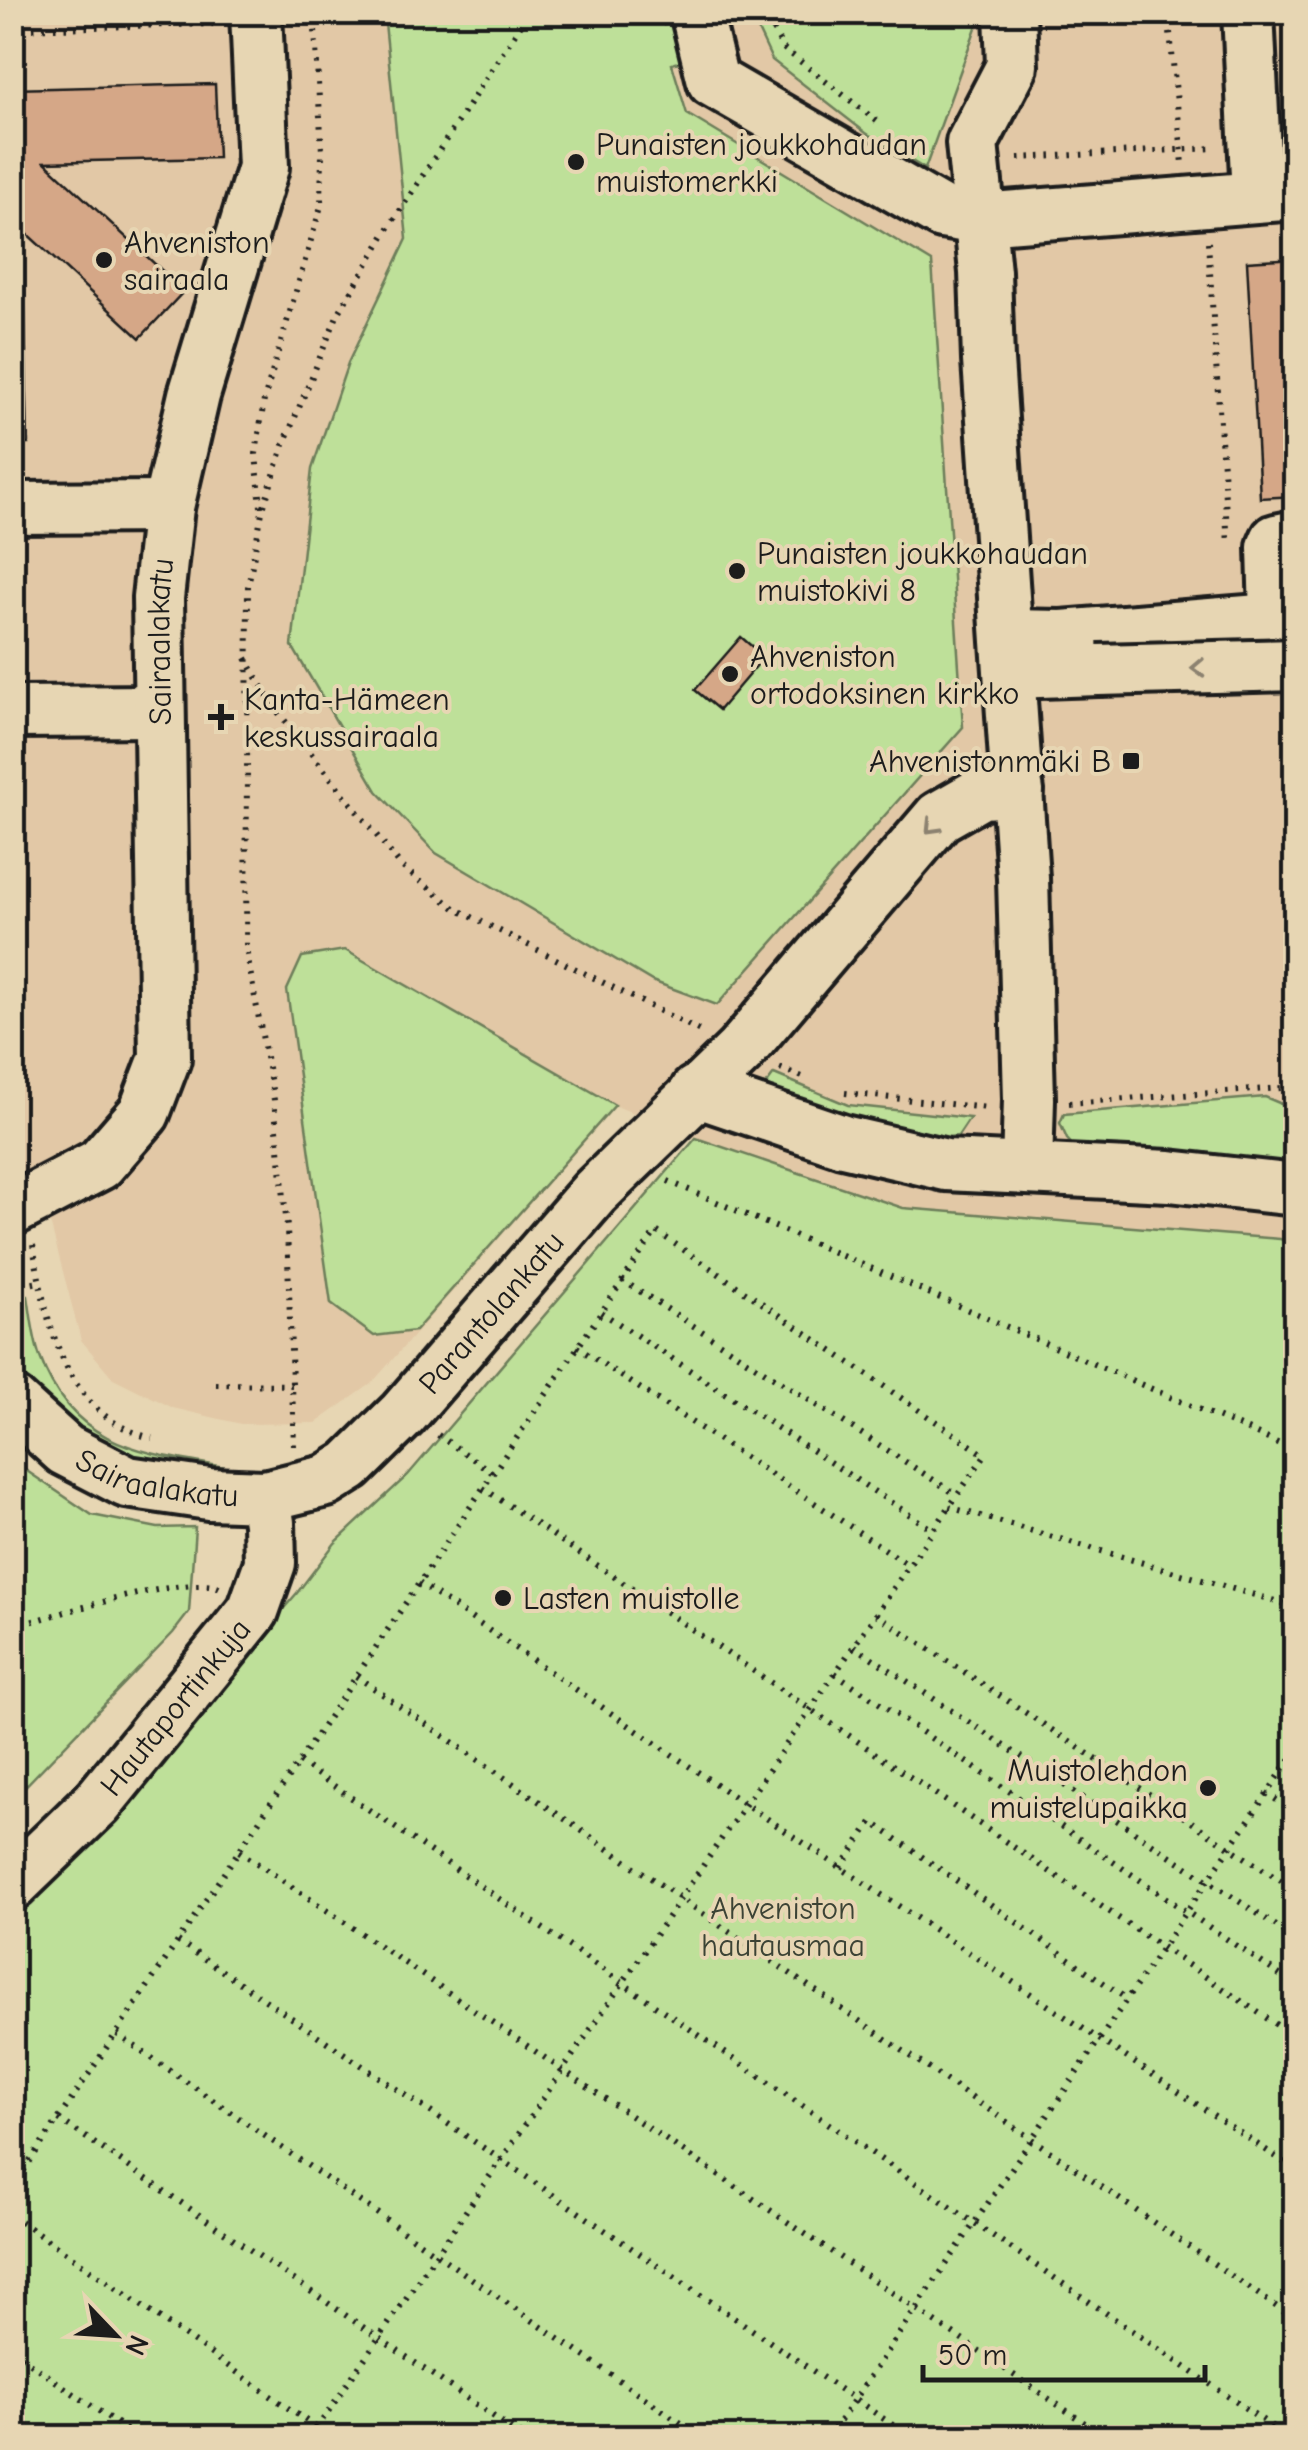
<svg xmlns="http://www.w3.org/2000/svg" width="1308" height="2450" font-family="'Comic Neue',sans-serif">
	<style>
		.built { fill: #e2c8a6 }
		.green { fill: #bee099; stroke: #6d7e5a; stroke-width: 2.5 }
		.building { fill: #d5a787; stroke: #1c1c1c; stroke-width: 2.5 }
		.lines { fill: none; stroke-linecap: round; stroke-linejoin: round }
		.minor-casing { stroke: #1c1c1c; stroke-width: 58 }
		.path { stroke: #1c1c1c; stroke-width: 6; stroke-dasharray: 2.5 8; stroke-linecap: butt }
		.minor { stroke: #e7d6b3; stroke-width: 50 }
		.minor-bridge-casing { stroke: #1c1c1c; stroke-width: 58; stroke-linecap: butt }
		.minor-bridge { stroke: #e7d6b3; stroke-width: 50 }
		.oneway { stroke: #8c826f }
		.poi-dot { fill: #1c1c1c; stroke: #e7d6b3; stroke-width: 4 }
		.labels { text-anchor: middle; dominant-baseline: central; stroke-width: 8; stroke-linejoin: round; paint-order: stroke }
		.poi-label { font-size: 32px; fill: #1c1c1c; stroke: #e7d6b3; text-anchor: start }
		.street-label { font-size: 32px; fill: #1c1c1c; stroke: #e7d6b3 }
		.park-label { font-size: 32px; fill: #3c4335; stroke: #e7d6b3 }
	</style>
	<rect width="100%" height="100%" fill="#e7d6b3"/>
	<filter id="ink" filterUnits="userSpaceOnUse"><feTurbulence type="fractalNoise" baseFrequency=".01" numOctaves="2"/><feDisplacementMap in="SourceGraphic" scale="20" xChannelSelector="R" yChannelSelector="G"/><feConvolveMatrix kernelMatrix="1 2 1 2 8 2 1 2 1" color-interpolation-filters="sRGB"/></filter>
	<g filter="url(#ink)">
		<path class="built" d="M12,13H1295V1243L1280,1239L903,1208L696,1138L616,1106L371,1384L316,1423L241,1424L173,1408L113,1378L81,1340L51,1226L13,1167Z"/>
		<path class="green" d="M661,12L664,25L684,20L693,58L672,64L687,114L932,262L963,727L717,1005L652,981L436,853L377,791L292,646L312,469L348,363L407,239L384,13Z
			M750,13H978V22L925,169L866,133L772,60Z
			M345,950L615,1105L415,1331L374,1336L331,1304L287,990L302,957Z
			M774,1074L848,1105L970,1118L958,1136L916,1140L759,1094Z
			M1265,1097L1284,1105L1291,1123L1293,1159L1284,1165L1082,1155L1067,1139L1060,1123L1064,1114Z
			M696,1138L903,1208L1280,1239L1295,1243V2437L13,2438V1904L107,1814L297,1593L335,1543L408,1475Z
			M28,1296C31,1315 33,1338 40,1357C74,1451 150,1453 235,1469L236,1480L113,1459L34,1401L13,1368L12,1297Z
			M12,1461L92,1515L158,1528L195,1527L189,1612L173,1633L13,1799Z"/>
		<path class="building" d="M215,84L218,158L45,162L184,291L140,338L23,230L28,444H12V89Z
			M1296,258V496L1260,498L1247,261Z
			M741,637L764,657L719,710L695,690Z"/>
		<g class="lines">
			<defs>
				<g id="minor">
					<path d="M696,12L713,81L942,213L981,219L1296,194"/>
					<path d="M1010,12L1012,66L972,143L985,272L988,360L1023,878L1029,1099L1027,1168"/>
					<path d="M1248,12L1257,196"/>
					<path d="M12,508L168,507"/>
					<path d="M1275,618L1273,547L1276,540L1296,536"/>
					<path d="M1007,635L1062,636L1296,617"/>
					<path d="M1010,673L1098,670"/>
					<path d="M12,712L158,711"/>
					<path d="M696,1091L843,1141L946,1165L1169,1176L1296,1190"/>
					<path id="s1" d="M12,1210L100,1164L144,1113L165,1058L158,598L168,507L194,395L263,167L256,12"/>
					<path id="s2" d="M12,1402L65,1450L127,1482L209,1494L265,1496L326,1481L350,1466L403,1414L595,1192L740,1051L939,817L981,793L1018,791"/>
					<path id="s3" d="M12,1885L97,1803L253,1611L270,1563L269,1523L265,1496"/>
				</g>
			</defs>
			<use href="#minor" class="minor-casing"/>
			<path class="path" d="M763,12L783,48L878,122
				M1168,12L1183,164
				M12,29L213,24
				M1018,158L1215,148
				M1208,242L1228,544
				M261,507L256,454L264,400L321,206L322,152L314,12
				M246,658L274,707L401,866L456,909L700,1031
				M780,1068L805,1078
				M845,1093L987,1108
				M1069,1103L1296,1087
				M668,1181L1296,1451
				M33,1245C46,1321 64,1417 152,1438
				M622,1280L957,1495
				M12,1287L39,1282
				M601,1312L933,1530
				M577,1347L909,1565
				M216,1384L294,1385
				M438,1435L493,1473
				M294,1446L287,1227L274,1100L246,949L248,586L262,512L284,444L337,316L390,226L529,12
				M483,1488L1296,2038
				M949,1507L1296,1607
				M419,1583L745,1804L1296,2170
				M876,1614L1296,1891
				M12,1627C50,1617 190,1573 219,1588
				M854,1646L1296,1939
				M835,1673L1296,1986
				M356,1676L1296,2320
				M299,1762L1289,2438
				M1266,1793L1296,1813
				M239,1851L1107,2438
				M841,1868L872,1822L1127,1999
				M178,1941L912,2438
				M117,2034L703,2438
				M59,2119L525,2438
				M12,2188L656,1231L985,1455L310,2438
				M12,2215L331,2438
				M12,2351L138,2438
				M828,2438L1296,1751"/>
			<use href="#minor" class="minor"/>
			<defs>
				<path id="minor-bridge" d="M1098,670L1296,665"/>
			</defs>
			<use href="#minor-bridge" class="minor-bridge-casing"/>
			<use href="#minor-bridge" class="minor-bridge"/>
		</g>
		<defs><path id="oneway-chevron" d="M-2-3.5L2.5 0L-2 3.5" fill="none" stroke-width="1.6" stroke-linecap="round" stroke-linejoin="round" transform="scale(2.5)"/></defs>
		<g class="oneway">
			<use href="#oneway-chevron" transform="translate(1198 668) rotate(178)"/>
			<use href="#oneway-chevron" transform="translate(932 827) rotate(134)"/>
		</g>
	</g>
	<g class="poi-dot">
		<circle cx="576" cy="162" r="10"/>
		<circle cx="104" cy="260" r="10"/>
		<circle cx="737" cy="571" r="10"/>
		<circle cx="730" cy="674" r="10"/>
		<path d="M216 702h10v10h10v10h-10v10h-10v-10h-10v-10h10z"/>
		<rect x="1121" y="751" width="20" height="20" rx="5"/>
		<circle cx="503" cy="1598" r="10"/>
		<circle cx="1208" cy="1788" r="10"/>
	</g>
	<g class="labels">
		<g class="poi-label">
			<text x="596" y="144">Punaisten joukkohaudan<tspan x="596" dy="37">muistomerkki</tspan></text>
			<text x="124" y="242">Ahveniston<tspan x="124" dy="37">sairaala</tspan></text>
			<text x="757" y="553">Punaisten joukkohaudan<tspan x="757" dy="37">muistokivi 8</tspan></text>
			<text x="750" y="656">Ahveniston<tspan x="750" dy="37">ortodoksinen kirkko</tspan></text>
			<text x="244" y="699">Kanta-Hämeen<tspan x="244" dy="37">keskussairaala</tspan></text>
			<text x="1111" y="761" text-anchor="end">Ahvenistonmäki B</text>
			<text x="523" y="1598">Lasten muistolle</text>
			<text x="1188" y="1770" text-anchor="end">Muistolehdon<tspan x="1188" dy="37">muistelupaikka</tspan></text>
		</g>
		<g class="street-label">
			<text stroke="none"><textPath href="#s1" startOffset="642">Sairaalakatu</textPath></text>
			<text stroke="none"><textPath href="#s2" startOffset="580">Parantolankatu</textPath></text>
			<text stroke="none"><textPath href="#s2" startOffset="170">Sairaalakatu</textPath></text>
			<text stroke="none"><textPath href="#s3" startOffset="242">Hautaportinkuja</textPath></text>
		</g>
		<g class="park-label">
			<text x="783" y="1908">Ahveniston<tspan x="783" dy="37">hautausmaa</tspan></text>
		</g>
	</g>
	<rect width="1308" height="2450" fill="none" stroke="#e7d6b3" stroke-width="50"/>
	<rect x="25" y="25" width="1258" height="2400" fill="none" stroke="#1c1c1c" stroke-width="4" filter="url(#ink)"/>
	<g transform="translate(115 2335) rotate(115)" stroke="#e7d6b3" stroke-width="8" paint-order="stroke">
	<path d="M0-8L18 38L0 25L-18 38Z" fill="#1c1c1c"/>
	<text y="-15" font-size="28" font-weight="bold" text-anchor="middle" fill="#1c1c1c">N</text>
	</g>
	<path d="M923 2365v15h282v-15" fill="none" stroke="#1c1c1c" stroke-width="5"/>
	<text x="938" y="2365" font-size="30" fill="#1c1c1c" stroke="#e7d6b3" stroke-width="8" paint-order="stroke">50 m</text>
</svg>
